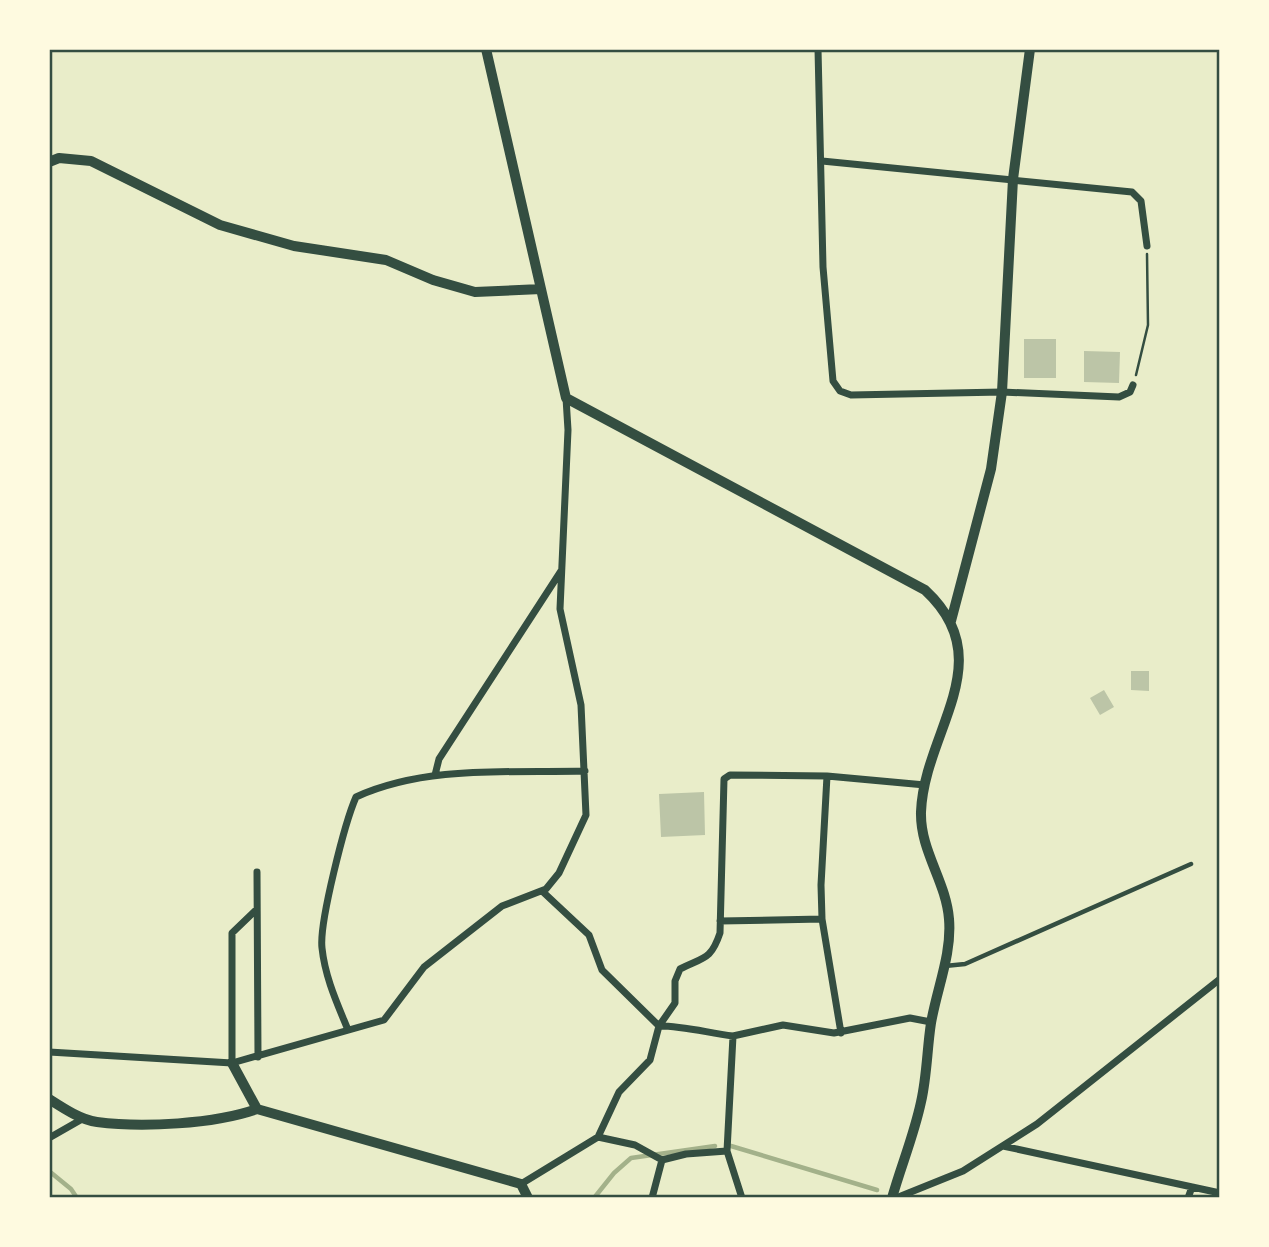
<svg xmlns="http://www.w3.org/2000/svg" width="1269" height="1247" font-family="Arial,sans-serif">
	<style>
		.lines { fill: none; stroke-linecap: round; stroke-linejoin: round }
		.stream { stroke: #a3b18a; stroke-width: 4.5 }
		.building { fill: #bcc5a7 }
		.path { stroke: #344e41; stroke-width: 2.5 }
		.service { stroke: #344e41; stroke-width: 4.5 }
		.minor { stroke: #344e41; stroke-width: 7 }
		.tertiary { stroke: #344e41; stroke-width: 10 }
		.neatline { fill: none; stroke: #344e41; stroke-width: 2.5 }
	</style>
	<rect width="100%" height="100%" fill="#e9edc9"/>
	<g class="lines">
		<path class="stream" d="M731,1146L877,1190
			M49,1171L71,1189L77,1198
			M594,1198L614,1173L631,1158L715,1146"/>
	</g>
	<path class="building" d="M1024,339H1056V378H1024Z
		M1084,351L1120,352L1119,383L1084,382Z
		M1131,671H1149V691L1131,690Z
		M1104,690L1114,707L1100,715L1090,698Z
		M704,792L705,835L661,837L659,794Z"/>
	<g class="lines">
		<path class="path" d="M1136,375L1148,325L1147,254"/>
		<path class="service" d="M945,966L965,964L1191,864"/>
		<path class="minor" d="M818,49L823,267L833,381L840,391L851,395L1002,392L1119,397L1130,392L1133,385
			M822,161L1132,192L1141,201L1147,246
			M435,775L439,759L561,571
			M827,776L821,885L822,919L841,1033
			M257,872L258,1057
			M542,891L589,935L602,970L659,1026C685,1026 708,1033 733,1036
			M720,921L822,919
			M348,1030C337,1003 325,977 322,948C319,923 345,822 356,797C426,765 510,773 585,771
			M49,1052L232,1063L384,1020L424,967L502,906L546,889L559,873L586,815L581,705L560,609L568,430L566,398
			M232,1063V933L257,909
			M598,1137L619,1092L650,1060L659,1026L675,1003V981L680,969C704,957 711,960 720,933L724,779L730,775L827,776L925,785
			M49,1138L84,1118
			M1003,1146L1220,1193
			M521,1184L598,1137L635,1145L662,1160L686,1154L727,1151
			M652,1198L662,1160
			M742,1198L727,1151L733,1036L783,1025L834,1033L910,1018L931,1022
			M896,1198L963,1171L1037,1124L1220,979
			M1188,1198L1192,1187"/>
		<path class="tertiary" d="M486,49L566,398L925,590C1002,661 924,731 921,812C920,851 946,881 949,919C952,954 937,988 931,1023C927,1049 927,1076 921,1102C914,1135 901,1166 892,1198
			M49,162L59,158L91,161L220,225L294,246L386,260L433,280L475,292L541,289
			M951,621L991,469L1002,392L1013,179L1030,49
			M232,1063L257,1109L521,1184L528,1198
			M49,1099C63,1108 81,1120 97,1122C142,1128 215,1124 257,1109"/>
	</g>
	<rect width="1269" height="1247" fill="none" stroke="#fefae0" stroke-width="102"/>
	<rect x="51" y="51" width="1167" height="1145" class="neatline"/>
</svg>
